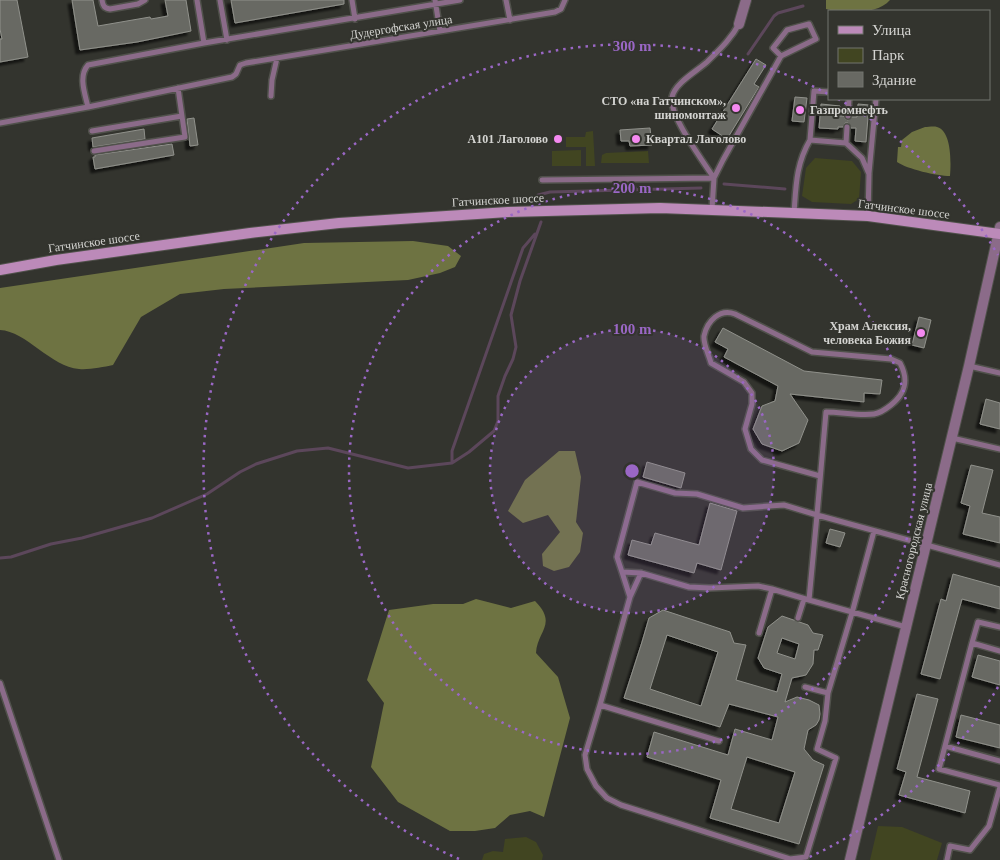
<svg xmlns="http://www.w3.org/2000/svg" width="1000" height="860" font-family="Georgia,serif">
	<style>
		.green { fill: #414521 }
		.forest { fill: #6e7342 }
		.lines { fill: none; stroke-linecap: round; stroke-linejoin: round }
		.stream { stroke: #5c475b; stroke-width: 3 }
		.building { fill: #686963; stroke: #90918b; fill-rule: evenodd; filter: url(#shadow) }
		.service-casing { stroke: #50514b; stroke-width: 8 }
		.minor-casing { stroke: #50514b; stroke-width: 12 }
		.secondary-casing { stroke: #50514b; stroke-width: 12 }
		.service { stroke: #8b6b89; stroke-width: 5 }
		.minor { stroke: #8b6b89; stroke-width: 10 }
		.secondary { stroke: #bc8ab9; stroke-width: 10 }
		.ring { fill: none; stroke: #9a67c5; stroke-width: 2.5; stroke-dasharray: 2.5 5 }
		.poi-dot { fill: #f489f0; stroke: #33342e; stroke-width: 2 }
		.labels { text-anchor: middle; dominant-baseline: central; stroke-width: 4; stroke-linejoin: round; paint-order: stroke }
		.street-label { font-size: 12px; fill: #d4d4d1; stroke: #33342e }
		.poi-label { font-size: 12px; font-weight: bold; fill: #d4d4d1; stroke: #33342e; text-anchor: end }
		.centre { fill: #9a67c5; stroke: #33342e; stroke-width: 2.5 }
		.ring-label { font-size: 15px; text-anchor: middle; font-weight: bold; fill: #9a67c5; stroke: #33342e; stroke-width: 4; stroke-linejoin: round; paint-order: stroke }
	</style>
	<defs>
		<filter id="shadow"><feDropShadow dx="-4" dy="4" stdDeviation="1" flood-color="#0009"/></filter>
	</defs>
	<rect width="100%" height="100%" fill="#33342e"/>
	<path class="green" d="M593,131L595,166H586V147H566V137H585L586,132Z
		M581,150V166H552V151Z
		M648,151L649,163H601L602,155L606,153Z
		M815,158L852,161L861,172L859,199L851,204L812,202L802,196L806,168Z
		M878,826L902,827L942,843L937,860H870Z
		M526,837L536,842L543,855L542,860H482L484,854L493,851L503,852L505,839Z"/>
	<path class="forest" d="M826,0H890C877,15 844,14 826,9Z
		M925,127C928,127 934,126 937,127C952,131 951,164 950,176C937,176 907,169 897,162L898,147H901L902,140L912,132Z
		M413,241L448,246L461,256L455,267L440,273L408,280L224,289L180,294L141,317L113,365C103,367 89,370 79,369C51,367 26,331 0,330V288L304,243Z
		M559,451H575L581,477L576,522L583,533L580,552L569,567L554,571L543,566L542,554L560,532L548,515L523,523L508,511L525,480Z
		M476,599L511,608L535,601C558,624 537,631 536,653L558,677L570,718L544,817L530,811L510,815L495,828L475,831H450L398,802L371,767L384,703L367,680L389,610L433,604H463Z"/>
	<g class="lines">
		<path class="stream" d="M748,54L774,16L778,13L803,6
			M724,184L785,189
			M537,199L538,195L550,192L701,188
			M452,463V451L523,248L535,234
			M0,558L11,557L51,544L82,538L152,518L207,494L240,472L256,464L297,451L328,448L408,468L452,463L469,452L494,431L498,421V396L505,376L513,359L516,347L511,315L520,281L541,222"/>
	</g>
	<path class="building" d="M0,0H17L28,57L0,62V39H2L0,29Z
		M72,0H93L98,26L150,17L151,19L168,16L165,0H186L191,31L137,42L80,50Z
		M231,0H344V4L235,23Z
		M756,59L766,65L754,84L759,87L727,139L712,129Z
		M795,97L807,98L804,122L792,121Z
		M821,104L840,106L839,116H844L845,119L848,120L852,117H857L858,104L869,105L866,142L855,141L856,128H851L848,123H845L843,127H838V129L819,128Z
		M194,118L198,145L190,146L187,119Z
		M650,128L652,145L630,146L629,141H621L620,130Z
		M144,129L145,139L93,147L92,138Z
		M172,144L174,155L95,169L93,157H95V155Z
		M919,317L931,320L924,348L912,345Z
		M723,328L804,371L882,380L880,394L864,393V402L790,394L808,420L799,443L782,451L762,444L753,429L762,406L775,401L778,386L724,357L728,349L715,342Z
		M986,399L1000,403V429L980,424Z
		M647,462L685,473L681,488L643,477Z
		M971,465L993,470L982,513L1000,517V543L963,534L970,506L961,503Z
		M710,503L737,511L721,570L697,563L694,573L628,555L632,540L651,545L655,533L699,545Z
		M830,529L845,533L840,547L826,543Z
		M953,574L1000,587V609L962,599L940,679L921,674L941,599L946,601Z
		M663,610L730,632L734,643L746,645L736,680L777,692L782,674L764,668L758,658L768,627L782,616L808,625L813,633L823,635L818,650H814L813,664L806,675L792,678L785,702L797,697L809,700L819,705L820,714L819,720L816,725L808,730L804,749L813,760L824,765L799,844L710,818L721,780L647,757L654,732L728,755L735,729L772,740L778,717L729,704L720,727L624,698L642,642L649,618ZM667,635L718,652L701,706L650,689ZM782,638L799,644L795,659L777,653ZM747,757L795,772L779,823L731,809Z
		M978,655L1000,661V685L972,677Z
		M917,694L938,699L917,777L970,791L965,813L899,795L906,772L897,769Z
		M961,715L1000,725V748L956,737Z"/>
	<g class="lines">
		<defs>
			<path id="service" d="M102,0C103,6 104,8 110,9L138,4L145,0
				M197,0L204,43
				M220,0L227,40
				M352,0L355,19
				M435,0L440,31
				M506,0L510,20
				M271,96L272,80L277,58
				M88,107C85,94 78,76 88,65L204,43L460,0
				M848,116L849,99
				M0,123L88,107L232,77L236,74L240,65L246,63L555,12L561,9L565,0
				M92,131L182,116L178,88
				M810,140L814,91L829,92
				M846,143L847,127
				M94,151L185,137L182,116
				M869,173L876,99
				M542,180L714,178C704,163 668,114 672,97C675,83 697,71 707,62C719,50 731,39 739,24
				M712,209L714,178L723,160L781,56L816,39L809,24L787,30L773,48L781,56
				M794,213C796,186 796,164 810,140L846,143L862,158L869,174L868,216
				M969,366L1000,373
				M952,438L1000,449
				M820,476L762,460L751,449L745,429L752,404V393L744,382L711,363C709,355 703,344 704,336C707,321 720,308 735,314L812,352L891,359L900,363C909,380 906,393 891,405C886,409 881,413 874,414C859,416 841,412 826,412L817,515L1000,565
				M622,572L630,597L600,705L719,741
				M772,589L758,586L710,588L689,587L641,573L622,572L617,557L637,482L675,493L697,494L743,508L784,505L817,515L809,600L906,627
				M630,597L641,573
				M798,618L804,599
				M1000,627L978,622L972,643L1000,651
				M759,633L772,589L809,600
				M972,643L939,769L1000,785
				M0,683L59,860
				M805,687L828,693
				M600,705L585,755L587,769L596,786L607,798L621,805L790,859L806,857L836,758L817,749L825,721L828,693L852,613L874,531
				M945,746L1000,761
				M947,860L950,846L970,850L989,826L1000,787"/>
			<path id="minor" d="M739,24L746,0
				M850,860L969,366L1000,227"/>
			<path id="secondary" d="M0,270L56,260L250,233L339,223L508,212L660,208L794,213L868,216L1000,234"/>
		</defs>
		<use href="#service" class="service-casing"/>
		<use href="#minor" class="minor-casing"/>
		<use href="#secondary" class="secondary-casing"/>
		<use href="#service" class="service"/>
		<use href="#minor" class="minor"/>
		<use href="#secondary" class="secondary"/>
	</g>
	<circle cx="632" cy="471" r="142" fill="#9a67c5" fill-opacity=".12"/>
	<g class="ring">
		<circle cx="632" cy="471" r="142"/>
		<circle cx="632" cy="471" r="283"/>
		<path d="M998 687A425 425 0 0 1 805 859M459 859A425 425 0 1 1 828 94M838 99A425 425 0 0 1 998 255"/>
	</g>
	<g class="poi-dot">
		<circle cx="736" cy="108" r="5"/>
		<circle cx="800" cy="110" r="5"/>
		<circle cx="558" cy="139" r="5"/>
		<circle cx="636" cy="139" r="5"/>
		<circle cx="921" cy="333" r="5"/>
	</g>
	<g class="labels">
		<g class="street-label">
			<text transform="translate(401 27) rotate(-9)">Дудергофская улица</text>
			<text transform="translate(498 200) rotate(-3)">Гатчинское шоссе</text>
			<text transform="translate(904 209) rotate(7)">Гатчинское шоссе</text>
			<text transform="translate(94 242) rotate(-8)">Гатчинское шоссе</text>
			<text transform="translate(914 541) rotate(-76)">Красногородская улица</text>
		</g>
		<g class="poi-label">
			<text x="726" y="101">СТО «на Гатчинском»,<tspan x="726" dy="14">шиномонтаж</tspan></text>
			<text x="810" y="110" text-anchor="start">Газпромнефть</text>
			<text x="548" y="139">А101 Лаголово</text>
			<text x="646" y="139" text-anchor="start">Квартал Лаголово</text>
			<text x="911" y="326">Храм Алексия,<tspan x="911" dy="14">человека Божия</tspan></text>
		</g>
	</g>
	<circle cx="632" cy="471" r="8" class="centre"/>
	<g class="ring-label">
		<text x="632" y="51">300 m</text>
		<text x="632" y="193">200 m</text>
		<text x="632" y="334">100 m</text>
	</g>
	<rect x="828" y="10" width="162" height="90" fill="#33342e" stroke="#73746f"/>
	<rect x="838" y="26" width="25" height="8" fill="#bc8ab9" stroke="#73746f"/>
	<text x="872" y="35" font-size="15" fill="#d4d4d1">Улица</text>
	<rect x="838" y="48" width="25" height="15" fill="#414521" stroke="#73746f"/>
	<text x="872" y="60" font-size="15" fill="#d4d4d1">Парк</text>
	<rect x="838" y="72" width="25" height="15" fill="#686963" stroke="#73746f"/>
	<text x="872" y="85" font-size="15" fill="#d4d4d1">Здание</text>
</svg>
